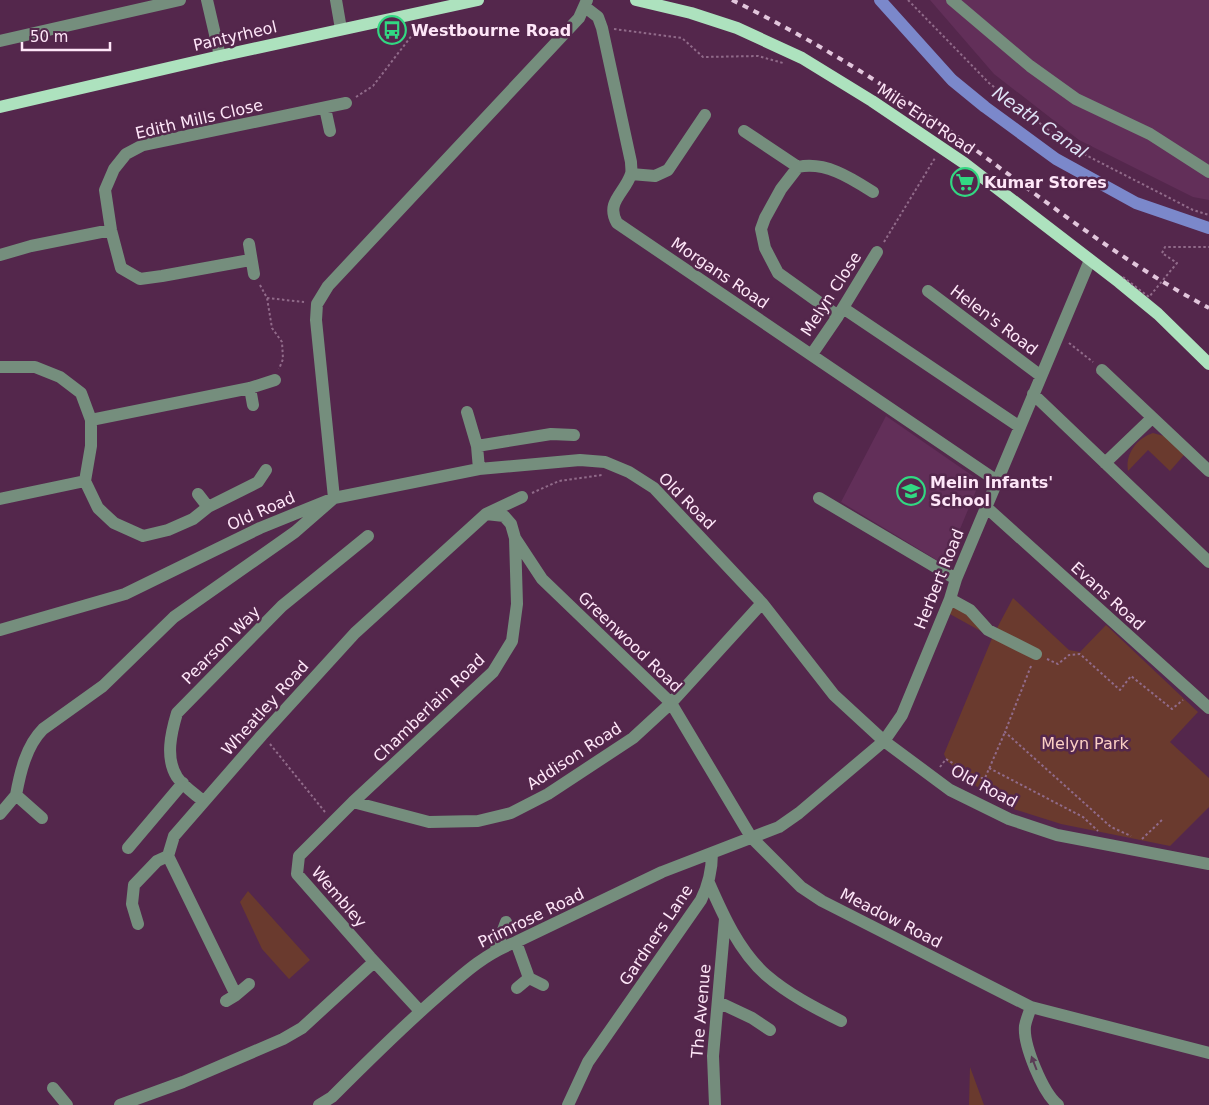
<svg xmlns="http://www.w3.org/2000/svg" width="1209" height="1105" font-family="'DejaVu Sans',sans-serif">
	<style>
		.built { fill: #622f59 }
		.green { fill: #6a3a2e }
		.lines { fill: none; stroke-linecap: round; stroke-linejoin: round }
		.canal { stroke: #7b88cb; stroke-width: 12 }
		.path { stroke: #916b8a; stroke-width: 2; stroke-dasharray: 2.5 2.5; stroke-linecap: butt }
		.minor { stroke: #758e7d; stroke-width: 12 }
		.major { stroke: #ade2be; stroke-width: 12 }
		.rail { stroke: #e2c6dc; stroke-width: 4; stroke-dasharray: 6 6; stroke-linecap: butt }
		.path-bridge { stroke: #916b8a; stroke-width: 2; stroke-dasharray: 2.5 2.5; stroke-linecap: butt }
		.oneway { fill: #5b3c56 }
		.labels { text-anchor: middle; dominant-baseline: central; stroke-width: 5; stroke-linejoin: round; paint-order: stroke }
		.poi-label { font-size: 16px; font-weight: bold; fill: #fee6f8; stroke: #54274c; text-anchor: start }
		.street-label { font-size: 16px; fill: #fee6f8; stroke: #54274c }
		.park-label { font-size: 16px; fill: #fbcfc4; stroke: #54274c }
		.water-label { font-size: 18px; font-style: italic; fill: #dfe3f6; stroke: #54274c }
	</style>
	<rect width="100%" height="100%" fill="#54274c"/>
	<path class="built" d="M930,0H1209V200L1193,197L1079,140L994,74Z
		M886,416L980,481L945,565L841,502Z"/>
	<path class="green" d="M1153,433L1164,436L1184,455L1170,471L1148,450L1128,471C1125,454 1137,438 1153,433Z
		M957,596L996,630L1013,598L1069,650L1080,652L1106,625L1198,712L1170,742L1209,778V807L1170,846L1061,824L1007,807L976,786L947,761L944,754L993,636L986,634L948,613Z
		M248,891L310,960L289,979L262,949L240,902Z
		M970,1067L984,1105H969Z"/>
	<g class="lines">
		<path class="canal" d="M880,0L952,80L985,107L1056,159L1136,203L1209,228"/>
		<path class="path" d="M908,0L989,83L1070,147L1193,210L1209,215
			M614,29L682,38L703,57L758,56L783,63
			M356,97L373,86L419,26
			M884,242L935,158
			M1162,253L1165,247H1209
			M260,285L267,298L272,328L282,342L283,359L279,369
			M267,298L304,302
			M1069,343L1093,362
			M532,493L559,481L602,475
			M1047,659L1058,664L1069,655L1080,654L1120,690L1131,676L1172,709L1183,700
			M1031,666L1005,732L1111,827L1131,836
			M270,744L325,812
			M940,767L946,759L978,778H985L1005,732
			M989,768L1083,817L1098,831
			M1142,839L1163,819"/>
		<path class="minor" d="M207,0L220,56
			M336,0L341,29
			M952,0L1030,66L1076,99L1150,134L1209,172
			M585,7L598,17L602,28L631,162C631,166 632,171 631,174C625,193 605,202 617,223L997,481
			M0,41L180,0
			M325,108L330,131
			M744,131L798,167L781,189L765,218L761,229L765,248L778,273L838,316
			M798,167C825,161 851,178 873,192
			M631,174L655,176L668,170L705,115
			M249,244L254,274
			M0,255L31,246L111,230
			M250,260L162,276L140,279L121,268L111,230L105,190L114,169L126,154L143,145L346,103
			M928,291L1041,376
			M843,308L1020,427
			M812,354L838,316L877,252
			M0,367H35L60,377L81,393L91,420V446L85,481L98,508L114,523L143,536L168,530L193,519L208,507L258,482L266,470
			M1102,370L1209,471
			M250,388L253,405
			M1033,394L1209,562
			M467,412L477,446L479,469
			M91,420L250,388L275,380
			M477,446L551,434L574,435
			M1105,463L1152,418
			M198,494L208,507
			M819,498L956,579
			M0,499L85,481
			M986,507L1209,708
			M486,514L504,516L511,524L515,538L542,579L671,703L751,837L801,887L822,901L1031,1007L1209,1053
			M950,599L970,610L988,630L1036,654
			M0,630L125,594L260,528L334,498L479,469L580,460L605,462L629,472L654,488L762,603L834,695L884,741L950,790L1009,819L1057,835L1209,864
			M203,801C195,794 183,786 177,777C165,758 171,733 177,713L282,606L368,536
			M353,802L429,822L478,821L511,813L548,794L633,738L671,703L762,603
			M0,814L16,795
			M42,818L16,795C20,773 26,746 43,729L103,686L174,617L295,532L334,498L316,320L317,304L328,286L579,18L587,0
			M128,848L183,783
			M709,883C723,915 739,951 766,975C788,994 815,1008 841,1021
			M138,924L132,904L134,885L157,861L168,856
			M516,942L529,978L517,988
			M496,949L506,922
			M529,978L543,985
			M236,995L168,856L174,836L262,735L355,633L486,514L522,497
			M226,1001L236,995L249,984
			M718,1002L752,1018L770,1030
			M1031,1007C1029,1013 1026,1020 1025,1026C1023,1045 1043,1093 1058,1105
			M420,1011L370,957L297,874L299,856L353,802L493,672L512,641L517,604L515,538
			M53,1088L67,1105
			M120,1105L183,1082L283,1039L302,1028L374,962
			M319,1105L332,1097C367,1062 401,1028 438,996C463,974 484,954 516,942L662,872L779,827L799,813L884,741L902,715L950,599L956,579L1090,260
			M568,1105L588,1062L701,900C709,884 712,871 712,853
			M715,1105L713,1056L725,919"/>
		<path class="major" d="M636,0L691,13L737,28L802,58L872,101L964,163L1119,282L1158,314L1209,364
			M0,107L220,56L478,0"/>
		<path class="rail" d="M732,0C820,43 899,93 977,151C1053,207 1126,264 1209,308"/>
		<path class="path-bridge" d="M1123,277L1149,297L1177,263L1162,253"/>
	</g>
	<defs><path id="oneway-solid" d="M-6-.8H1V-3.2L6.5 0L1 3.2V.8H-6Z" transform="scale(1.25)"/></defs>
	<use class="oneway" href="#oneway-solid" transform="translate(1034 1063) rotate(-111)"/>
	<defs>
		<symbol id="bus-ring" viewBox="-11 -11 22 22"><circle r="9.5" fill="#54274c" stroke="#32d882" stroke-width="1.5"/><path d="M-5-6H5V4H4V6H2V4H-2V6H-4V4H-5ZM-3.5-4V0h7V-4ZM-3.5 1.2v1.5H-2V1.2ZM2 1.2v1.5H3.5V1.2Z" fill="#32d882"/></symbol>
		<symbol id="supermarket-ring" viewBox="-11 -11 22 22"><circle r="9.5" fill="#54274c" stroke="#32d882" stroke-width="1.5"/><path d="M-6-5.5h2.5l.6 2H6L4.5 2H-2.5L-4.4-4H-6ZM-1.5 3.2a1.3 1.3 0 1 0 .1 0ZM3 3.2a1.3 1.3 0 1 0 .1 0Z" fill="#32d882"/></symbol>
		<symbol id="school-ring" viewBox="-11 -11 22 22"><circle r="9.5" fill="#54274c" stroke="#32d882" stroke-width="1.5"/><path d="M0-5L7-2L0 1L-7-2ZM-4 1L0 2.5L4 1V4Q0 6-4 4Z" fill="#32d882"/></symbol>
	</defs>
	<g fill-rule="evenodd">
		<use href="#bus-ring" x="376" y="14" width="32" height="32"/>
		<use href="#supermarket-ring" x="949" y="166" width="32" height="32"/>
		<use href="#school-ring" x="895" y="475" width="32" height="32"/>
	</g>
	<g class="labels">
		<g class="poi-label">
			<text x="411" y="30">Westbourne Road</text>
			<text x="984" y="182">Kumar Stores</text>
			<text x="930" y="482">Melin Infants'<tspan x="930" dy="18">School</tspan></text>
		</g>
		<g class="street-label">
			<text transform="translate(235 36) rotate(-13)">Pantyrheol</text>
			<text transform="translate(199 119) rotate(-13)">Edith Mills Close</text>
			<text transform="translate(926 119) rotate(34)">Mile End Road</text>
			<text transform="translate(720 273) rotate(34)">Morgans Road</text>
			<text transform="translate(831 294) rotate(-57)">Melyn Close</text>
			<text transform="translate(994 320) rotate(37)">Helen's Road</text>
			<text transform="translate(687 501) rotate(45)">Old Road</text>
			<text transform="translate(261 511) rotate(-24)">Old Road</text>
			<text transform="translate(939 579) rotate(-68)">Herbert Road</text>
			<text transform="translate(1108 596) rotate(42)">Evans Road</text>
			<text transform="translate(630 642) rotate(44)">Greenwood Road</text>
			<text transform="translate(221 645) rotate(-45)">Pearson Way</text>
			<text transform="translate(265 708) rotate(-48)">Wheatley Road</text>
			<text transform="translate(429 708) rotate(-44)">Chamberlain Road</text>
			<text transform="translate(574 756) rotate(-33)">Addison Road</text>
			<text transform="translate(984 786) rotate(28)">Old Road</text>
			<text transform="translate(339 897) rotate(49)">Wembley</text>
			<text transform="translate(531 918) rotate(-26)">Primrose Road</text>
			<text transform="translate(891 918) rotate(27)">Meadow Road</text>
			<text transform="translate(656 935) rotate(-56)">Gardners Lane</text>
			<text transform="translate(701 1011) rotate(-85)">The Avenue</text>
		</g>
		<g class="park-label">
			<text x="1085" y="743">Melyn Park</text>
		</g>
		<g class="water-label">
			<text transform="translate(1040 122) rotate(35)">Neath Canal</text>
		</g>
	</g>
	<path d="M22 42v8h88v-8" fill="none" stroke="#fee6f8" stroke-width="2.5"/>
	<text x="30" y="42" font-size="15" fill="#fee6f8" stroke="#54274c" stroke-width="4" paint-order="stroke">50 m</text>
</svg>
